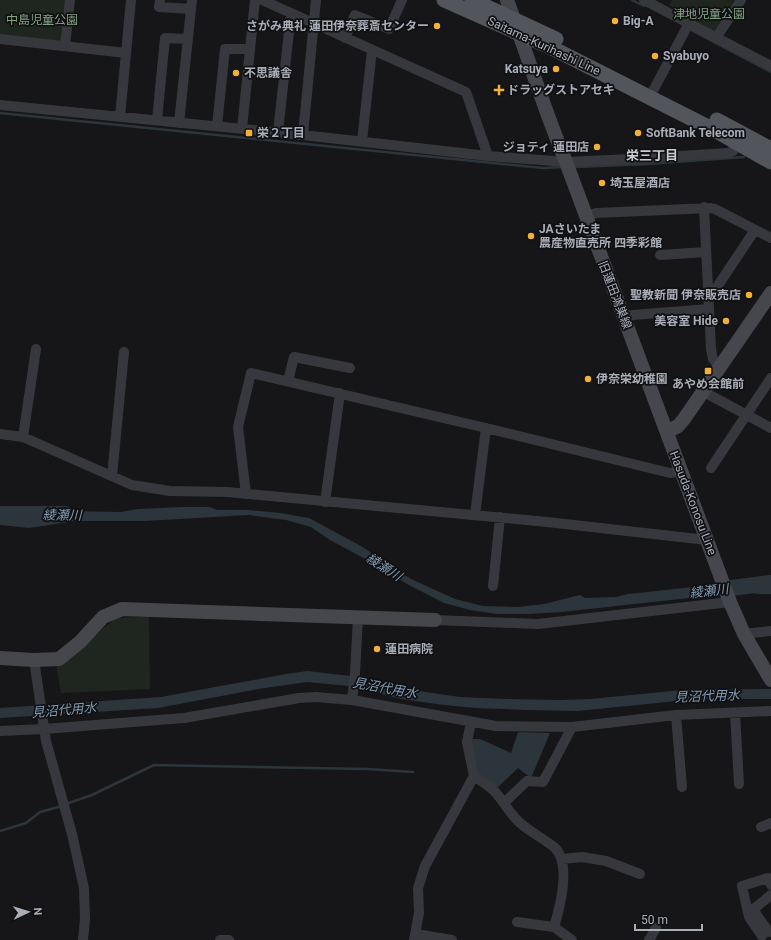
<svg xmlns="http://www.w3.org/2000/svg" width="771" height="940" font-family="Roboto,'Noto Sans JP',sans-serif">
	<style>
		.green { fill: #1e261f }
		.water { fill: #2c353c }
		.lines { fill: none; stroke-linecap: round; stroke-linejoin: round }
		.stream { stroke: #2c353c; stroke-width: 2.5 }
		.river { stroke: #2c353c; stroke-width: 16 }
		.street { stroke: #37383d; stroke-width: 10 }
		.secondary { stroke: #45474d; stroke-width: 14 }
		.primary { stroke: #53555c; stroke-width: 15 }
		.poi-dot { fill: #f2b134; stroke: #111113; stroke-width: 1.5 }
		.labels { text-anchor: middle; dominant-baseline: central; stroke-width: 3.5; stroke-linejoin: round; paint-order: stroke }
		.park-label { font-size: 12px; fill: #7fa381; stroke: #111113 }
		.poi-label { font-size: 12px; font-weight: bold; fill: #a8adb8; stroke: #111113; text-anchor: start }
		.street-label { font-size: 12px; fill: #a8adb8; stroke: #111113 }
		.neighbourhood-label { font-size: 13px; font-weight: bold; fill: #c9ccd4; stroke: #111113 }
		.water-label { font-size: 13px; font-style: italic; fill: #7f9bb3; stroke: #111113 }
	</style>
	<rect width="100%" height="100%" fill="#161618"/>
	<path class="green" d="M0,0H66L62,42L0,36Z
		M672,0H734L714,33L669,5Z
		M149,616L150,689L61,693L56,664L71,659L100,631L116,618Z"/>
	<path class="water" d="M182,507H210L217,510H248L280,513L309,518L361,546L411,579L455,599L483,606L518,607L544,604L580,595L585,598L616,597L628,594L712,585L771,584V594H759L743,592L562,612L529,614H497L470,610L444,603L407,584L380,567L330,540L311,527L286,520L249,515L145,521H76L29,528L0,525V516L30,515L70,511L121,512L138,509Z
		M307,671L351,676L376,683L426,692L460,697L506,699L560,700L590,699L682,690L771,689V699H696L578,711L526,710L476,708L444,705L401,699L349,686L307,682L258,689L158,708L0,718V708L161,697L286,674Z
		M518,732L550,733L531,778L518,768L496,789L477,774L471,753L472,739H480L511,753Z"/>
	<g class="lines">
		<path class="stream" d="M632,0L644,6
			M689,29L771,72
			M0,113L543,168L563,167
			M576,167L647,164L744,157
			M66,804L92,795L154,765L367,769L413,772
			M0,831L26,823L40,812L62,806"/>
		<path class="river" d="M0,514H65
			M731,588L771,583"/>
		<path class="street" d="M160,0L159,7L191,9
			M262,0L466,92L488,156
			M644,0L771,66
			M345,38L355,15L389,29L402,0
			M716,38L741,0
			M0,39L126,53
			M65,46L70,0
			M654,89L689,23
			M0,105L303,135L488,156L566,162L631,159L728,153L733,151L739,145
			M120,117L131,0
			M157,120L165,38L188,39
			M179,123L192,0
			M217,126L225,49H250
			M242,129L255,0
			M278,132L291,13
			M303,135L316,0
			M362,141L372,50
			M704,207L711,349L713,359L720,368
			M586,216L596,213L710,208L715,209L771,238
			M660,255L706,252
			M708,291H713L717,287L755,230
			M624,317L633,315L709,309
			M288,381L294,357L350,368
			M704,392L771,428
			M0,434L23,437L132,485L170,491L227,492L547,522L707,540
			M23,437L36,349
			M711,468L771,378
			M112,476L124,352
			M246,494L238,427L251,373L486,428L670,473L681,471
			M325,502L340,393
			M475,515L486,428
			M493,586L500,517
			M435,620L538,624L730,602
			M744,634L771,631
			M34,660L46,741L72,834L84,888L85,919L83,940
			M352,700L355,674L358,617
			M735,713L739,784
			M676,715L682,787
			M471,722L467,742L474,776C481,781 490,786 496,793C504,802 510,814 519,822C530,832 543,838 554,847C572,863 560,907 554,927L572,940
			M0,731L44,729L184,718L299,698L316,697L352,700L496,726L572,727L676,715L771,711
			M504,803L527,781L543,782L572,727
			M761,827L771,823
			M562,859L582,857L606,861L640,874
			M517,922L554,927
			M769,932L756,914L755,908L771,895
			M416,934L452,940
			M762,936L749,917L742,886L768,878L771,885
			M220,940H229
			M414,940L419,913L418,888L425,866L474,776
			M649,940L656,928"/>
		<path class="secondary" d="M507,0C527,54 544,109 566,162L730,602L744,634L771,680
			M667,432L678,426L684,419L771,293
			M0,658L34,660L59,659L80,642L103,617L122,609L435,620"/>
		<path class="primary" d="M444,0L552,48L718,132L771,162
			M472,0L556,39
			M717,120L771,149"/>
	</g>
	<g class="poi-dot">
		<circle cx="615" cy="21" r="4"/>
		<circle cx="437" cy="26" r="4"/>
		<circle cx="655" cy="56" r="4"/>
		<circle cx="556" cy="69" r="4"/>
		<circle cx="236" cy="73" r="4"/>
		<path d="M497 84h4v4h4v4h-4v4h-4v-4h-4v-4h4z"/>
		<rect x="245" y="129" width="8" height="8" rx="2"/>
		<circle cx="638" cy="133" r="4"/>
		<circle cx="597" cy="147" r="4"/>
		<circle cx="602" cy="183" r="4"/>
		<circle cx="531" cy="236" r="4"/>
		<circle cx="749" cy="295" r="4"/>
		<circle cx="726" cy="321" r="4"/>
		<rect x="704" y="367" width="8" height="8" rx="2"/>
		<circle cx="588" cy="379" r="4"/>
		<circle cx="377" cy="649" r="4"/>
	</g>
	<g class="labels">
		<g class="park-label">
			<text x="709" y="14">津地児童公園</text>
			<text x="42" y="20">中島児童公園</text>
		</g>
		<g class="poi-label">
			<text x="623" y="21">Big-A</text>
			<text x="429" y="26" text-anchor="end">さがみ典礼 蓮田伊奈葬斎センター</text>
			<text x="663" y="56">Syabuyo</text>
			<text x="548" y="69" text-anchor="end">Katsuya</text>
			<text x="244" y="73">不思議舎</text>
			<text x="507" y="90">ドラッグストアセキ</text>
			<text x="257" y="133">栄２丁目</text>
			<text x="646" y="133">SoftBank Telecom</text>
			<text x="589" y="147" text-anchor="end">ジョティ 蓮田店</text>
			<text x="610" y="183">埼玉屋酒店</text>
			<text x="539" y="229">JAさいたま<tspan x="539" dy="14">農産物直売所 四季彩館</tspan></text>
			<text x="741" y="295" text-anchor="end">聖教新聞 伊奈販売店</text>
			<text x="718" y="321" text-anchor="end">美容室 Hide</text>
			<text x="596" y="379">伊奈栄幼稚園</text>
			<text x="708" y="384" text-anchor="middle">あやめ会館前</text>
			<text x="385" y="649">蓮田病院</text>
		</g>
		<g class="street-label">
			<text transform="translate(544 46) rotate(25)">Saitama-Kurihashi Line</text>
			<text transform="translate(615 295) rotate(69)">旧蓮田鴻巣線</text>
			<text transform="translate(693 503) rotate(69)">Hasuda-Konosu Line</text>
		</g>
		<g class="neighbourhood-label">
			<text x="652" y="155">栄三丁目</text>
		</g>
		<g class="water-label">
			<text transform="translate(62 515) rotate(1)">綾瀬川</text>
			<text transform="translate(384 567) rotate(33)">綾瀬川</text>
			<text transform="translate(709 591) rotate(-7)">綾瀬川</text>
			<text transform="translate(385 688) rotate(10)">見沼代用水</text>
			<text transform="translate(707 696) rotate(-2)">見沼代用水</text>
			<text transform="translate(64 710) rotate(-5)">見沼代用水</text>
		</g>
	</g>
	<g transform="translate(28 912) rotate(86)" stroke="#111113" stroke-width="3" paint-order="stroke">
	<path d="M0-3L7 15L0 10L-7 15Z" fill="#a8adb8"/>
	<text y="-6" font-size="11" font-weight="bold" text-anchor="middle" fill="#a8adb8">N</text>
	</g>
	<path d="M635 924v6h67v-6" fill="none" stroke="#a8adb8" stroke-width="2"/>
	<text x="641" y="924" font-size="12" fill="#a8adb8" stroke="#111113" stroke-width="3" paint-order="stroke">50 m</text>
</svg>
